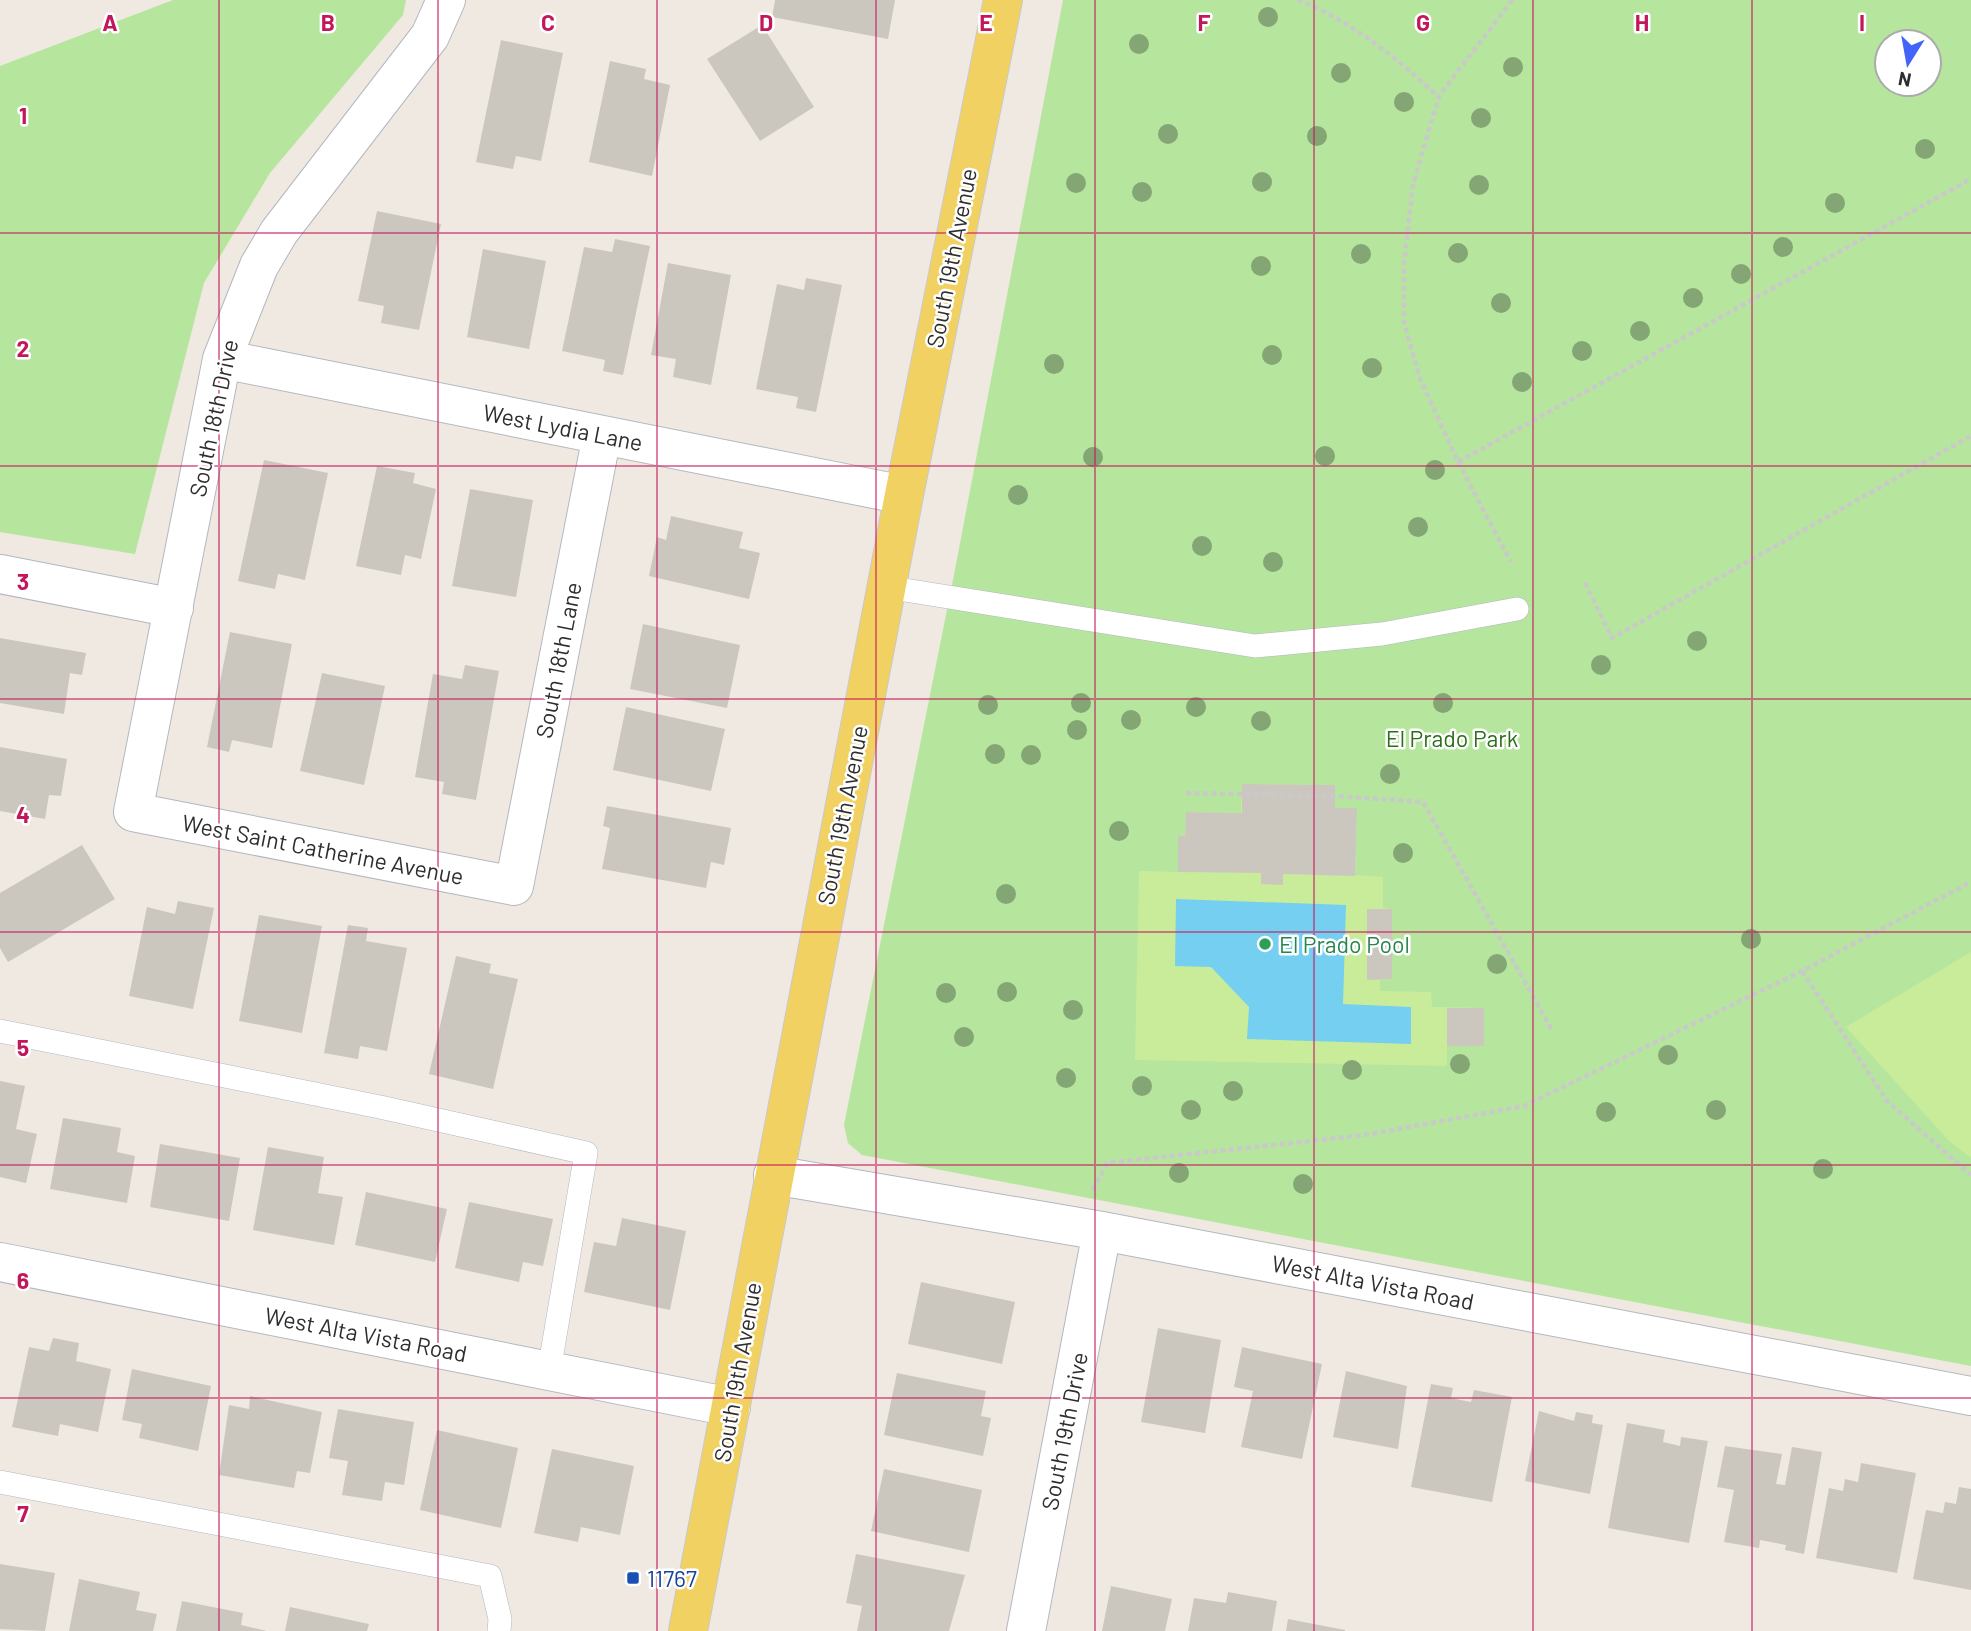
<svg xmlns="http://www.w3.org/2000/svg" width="1971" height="1631" font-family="Barlow,sans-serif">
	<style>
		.green { fill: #b6e59e; fill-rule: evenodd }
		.pitch { fill: #c9ec9a }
		.water { fill: #75cff0 }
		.building { fill: #cbc7bf }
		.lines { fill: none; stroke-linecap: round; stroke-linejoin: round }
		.lane-casing { stroke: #b4b7c1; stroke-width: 24 }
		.street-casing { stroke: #b4b7c1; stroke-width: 40 }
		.primary-casing { stroke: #c9c9c9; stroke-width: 40 }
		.path { stroke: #c9c9c9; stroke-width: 4.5; stroke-dasharray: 5 3.5; stroke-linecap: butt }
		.lane { stroke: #fff; stroke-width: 23 }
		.street { stroke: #fff; stroke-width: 38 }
		.primary { stroke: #f2d163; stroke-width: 38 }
		.tree { fill: #84a574 }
		.grid { fill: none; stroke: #c2185b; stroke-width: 2; stroke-opacity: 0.55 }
		.leisure-dot { fill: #2e9e5b; stroke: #fff; stroke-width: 2.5 }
		.transit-dot { fill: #1a4fb4; stroke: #fff; stroke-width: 2.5 }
		.labels { text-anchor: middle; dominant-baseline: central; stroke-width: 5; stroke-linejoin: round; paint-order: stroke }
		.street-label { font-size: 23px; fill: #2e2e2e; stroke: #fff }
		.park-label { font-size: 23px; fill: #2c6e1b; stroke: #fff }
		.leisure-label { font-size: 23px; fill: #27864d; stroke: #fff; text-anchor: start }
		.transit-label { font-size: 23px; fill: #164399; stroke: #fff; text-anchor: start }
		.grid-label { font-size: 23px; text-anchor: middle; font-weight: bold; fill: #c2185b; stroke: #fff; stroke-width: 5; stroke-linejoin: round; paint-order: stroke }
	</style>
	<rect width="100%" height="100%" fill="#efe9e1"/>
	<path class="green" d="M173,0H406L403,15L270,173L204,283L135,554L0,532V66Z
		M1063,0H1971V1366L862,1155L848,1143L844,1125L954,575ZM1887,42H1929V84H1887Z"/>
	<path class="pitch" d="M1242,784L1335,785V808H1357L1355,875L1383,877V908L1392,909V979L1380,980V991L1431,992L1432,1007L1484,1008V1046H1447V1066L1135,1060L1139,871L1178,872V835H1185L1186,812L1241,813Z
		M1971,952V1158L1949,1141L1846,1027Z"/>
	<path class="water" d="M1176,899L1346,905L1343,1004L1411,1007V1044L1247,1039L1249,1007L1211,967L1175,966Z"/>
	<path class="building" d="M775,0H895L888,39L772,17Z
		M762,25L814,107L760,141L707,59Z
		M501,40L563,53L541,161L516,156L513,169L476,162Z
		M610,61L646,69L644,79L670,85L652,176L589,162Z
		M377,211L441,224L419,330L381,323L384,306L358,301Z
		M615,239L650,246L623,375L603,371L605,360L562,351L584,247L612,252Z
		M483,249L546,261L529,349L467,337Z
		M668,263L731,275L711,385L673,377L676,359L651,355Z
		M806,278L842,285L816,412L796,408L798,397L756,389L777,284L804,290Z
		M264,460L328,473L305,580L278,574L275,589L238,581Z
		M377,466L415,473L413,483L436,489L421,559L405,555L401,575L356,566Z
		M470,489L533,500L516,597L452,586Z
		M671,516L743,532L739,548L760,553L749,599L649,576L657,537L666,540Z
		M643,624L740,645L727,708L630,689Z
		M230,632L292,644L272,748L232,740L229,752L207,747Z
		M0,638L86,653L82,675L70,673L64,714L0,703Z
		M465,665L499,671L476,800L442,794L444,782L415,777L433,674L462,679Z
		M322,673L385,686L364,785L300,771Z
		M626,707L725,729L711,791L613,770Z
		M0,747L67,759L61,796L49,795L45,819L0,811Z
		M1242,784L1335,785V808H1357L1355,876L1283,874V885L1261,884V873L1178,872V835L1185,836L1186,812L1242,813Z
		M607,806L731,828L724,865L711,862L706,888L602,869L610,828L603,826Z
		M82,845L115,899L8,962L0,948V893Z
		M178,901L214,908L193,1009L129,996L147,907L175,914Z
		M1367,909H1392V979L1367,980Z
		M259,915L322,926L302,1033L239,1021Z
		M348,925L368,928L366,941L407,948L387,1051L360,1046L358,1059L324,1053Z
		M456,956L491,964L489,973L518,979L493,1089L429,1074Z
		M1447,1008H1484V1046H1447Z
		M0,1081L25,1086L16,1129L37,1134L26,1183L0,1177Z
		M63,1118L121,1128L117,1152L135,1156L127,1203L50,1189Z
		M160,1144L240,1158L229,1221L150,1207Z
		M268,1147L324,1157L318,1193L343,1197L334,1245L253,1230Z
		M366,1192L447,1209L435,1262L355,1245Z
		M469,1202L553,1219L543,1266L523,1262L519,1282L455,1268Z
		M622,1218L686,1231L670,1310L584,1292L594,1242L616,1246Z
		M921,1282L1015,1302L1002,1364L908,1344Z
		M1158,1328L1221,1340L1205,1433L1141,1422Z
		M53,1338L79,1343L76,1361L111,1369L98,1432L60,1424L58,1436L12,1427L29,1347L49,1351Z
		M1242,1347L1322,1364L1302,1459L1241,1447L1253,1391L1234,1387Z
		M132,1369L211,1386L198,1451L139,1438L142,1424L122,1420Z
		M1346,1371L1407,1386L1398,1449L1333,1437Z
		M897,1373L986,1391L981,1416L991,1418L983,1456L884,1435Z
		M1431,1384L1453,1388L1451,1398L1471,1402L1474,1390L1512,1397L1492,1502L1411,1487Z
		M250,1396L322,1412L310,1473L297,1471L294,1488L219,1475L229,1405L249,1409Z
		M338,1409L414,1422L404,1485L385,1482L382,1501L342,1495L348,1461L329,1458Z
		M1539,1411L1574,1421L1576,1412L1593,1415L1592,1423L1603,1425L1590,1494L1525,1481Z
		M1627,1423L1665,1430L1663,1442L1680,1446L1681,1437L1708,1441L1689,1543L1608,1528Z
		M437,1430L518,1448L501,1528L420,1510Z
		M1725,1446L1782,1454L1776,1484L1785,1485L1792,1447L1822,1452L1804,1554L1785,1550L1786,1545L1760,1540L1759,1548L1724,1542L1734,1490L1717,1487Z
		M552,1449L634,1466L620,1535L581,1527L578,1542L534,1533Z
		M1861,1463L1916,1473L1897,1573L1816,1558L1829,1488L1843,1491L1845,1479L1858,1482Z
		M884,1469L982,1490L969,1552L871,1531Z
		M1959,1487L1971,1489V1590L1913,1579L1926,1510L1943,1513L1945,1502L1956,1504Z
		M856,1554L965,1575L949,1631H857L862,1606L846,1603Z
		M0,1564L55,1573L45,1631L0,1629Z
		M79,1579L140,1592L136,1610L157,1614L153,1631H69Z
		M1111,1586L1172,1599L1165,1631H1102Z
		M1228,1592L1277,1601L1272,1631H1188L1194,1598L1226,1603Z
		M182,1601L243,1613L241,1625L267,1631H176Z
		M290,1607L369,1624L367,1631H285Z
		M1288,1619L1345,1630V1631H1286Z"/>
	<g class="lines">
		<defs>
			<path id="lane" d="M886,587L1255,646L1382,634L1517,609
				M0,1031L380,1107L586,1153L549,1371
				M0,1482L490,1576L500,1619L499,1631"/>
			<path id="street" d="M446,0L430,36L279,232L259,266L222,359L133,812L514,886L602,435
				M222,359L904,495
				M0,574L174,608
				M773,1175L1102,1231L1971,1396
				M0,1262L731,1407
				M1026,1631L1102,1231"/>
			<path id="primary" d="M688,1631L904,495L1003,0"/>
		</defs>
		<use href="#lane" class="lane-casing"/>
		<use href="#street" class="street-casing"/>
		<use href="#primary" class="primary-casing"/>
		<path class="path" d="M1298,0C1351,20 1397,59 1438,96
			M1512,0L1439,96L1413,184L1404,263V322L1419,376L1458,462L1971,179
			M1458,462L1511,562
			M1585,583L1612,638L1971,436
			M1186,793L1335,796L1423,802L1552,1030
			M1802,971L1887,1101L1971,1175
			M1093,1190L1107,1163L1365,1135L1524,1106L1802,971L1971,882"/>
		<use href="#lane" class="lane"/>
		<use href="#street" class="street"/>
		<use href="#primary" class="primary"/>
	</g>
	<g class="tree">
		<circle cx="1268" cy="17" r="10"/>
		<circle cx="1139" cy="44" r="10"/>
		<circle cx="1513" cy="67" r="10"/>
		<circle cx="1341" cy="73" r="10"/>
		<circle cx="1404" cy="102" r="10"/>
		<circle cx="1481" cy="118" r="10"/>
		<circle cx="1168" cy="134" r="10"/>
		<circle cx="1317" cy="136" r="10"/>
		<circle cx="1925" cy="149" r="10"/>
		<circle cx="1262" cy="182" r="10"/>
		<circle cx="1076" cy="183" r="10"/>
		<circle cx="1479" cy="185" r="10"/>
		<circle cx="1142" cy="192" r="10"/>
		<circle cx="1835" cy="203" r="10"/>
		<circle cx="1783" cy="247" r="10"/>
		<circle cx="1458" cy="253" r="10"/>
		<circle cx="1361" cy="254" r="10"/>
		<circle cx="1261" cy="266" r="10"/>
		<circle cx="1741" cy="274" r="10"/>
		<circle cx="1693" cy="298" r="10"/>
		<circle cx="1501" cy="303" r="10"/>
		<circle cx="1640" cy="331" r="10"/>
		<circle cx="1582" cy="351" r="10"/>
		<circle cx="1272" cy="355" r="10"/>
		<circle cx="1054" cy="364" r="10"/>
		<circle cx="1372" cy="368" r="10"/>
		<circle cx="1522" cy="382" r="10"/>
		<circle cx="1325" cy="456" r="10"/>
		<circle cx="1093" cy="457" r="10"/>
		<circle cx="1435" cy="470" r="10"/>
		<circle cx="1018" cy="495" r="10"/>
		<circle cx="1418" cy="527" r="10"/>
		<circle cx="1202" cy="546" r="10"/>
		<circle cx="1273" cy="562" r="10"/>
		<circle cx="1697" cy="641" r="10"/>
		<circle cx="1601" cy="665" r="10"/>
		<circle cx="1081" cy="703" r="10"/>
		<circle cx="1443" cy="703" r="10"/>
		<circle cx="988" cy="705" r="10"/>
		<circle cx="1196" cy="707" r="10"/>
		<circle cx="1131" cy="720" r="10"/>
		<circle cx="1261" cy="721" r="10"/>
		<circle cx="1077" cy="730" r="10"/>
		<circle cx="995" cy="754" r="10"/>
		<circle cx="1031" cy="755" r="10"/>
		<circle cx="1390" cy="774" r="10"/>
		<circle cx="1119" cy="831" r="10"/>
		<circle cx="1403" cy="853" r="10"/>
		<circle cx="1006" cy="894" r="10"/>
		<circle cx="1751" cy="939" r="10"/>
		<circle cx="1497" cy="964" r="10"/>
		<circle cx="1007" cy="992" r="10"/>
		<circle cx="946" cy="993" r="10"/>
		<circle cx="1073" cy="1010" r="10"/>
		<circle cx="964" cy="1037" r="10"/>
		<circle cx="1668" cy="1055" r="10"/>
		<circle cx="1460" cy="1064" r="10"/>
		<circle cx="1352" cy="1070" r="10"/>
		<circle cx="1066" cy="1078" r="10"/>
		<circle cx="1142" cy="1086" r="10"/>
		<circle cx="1233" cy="1091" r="10"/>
		<circle cx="1191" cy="1110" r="10"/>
		<circle cx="1716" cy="1110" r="10"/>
		<circle cx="1606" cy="1112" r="10"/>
		<circle cx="1823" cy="1169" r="10"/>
		<circle cx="1179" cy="1173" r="10"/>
		<circle cx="1303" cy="1184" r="10"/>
	</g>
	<path class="grid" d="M219,0V1631M438,0V1631M657,0V1631M876,0V1631M1095,0V1631M1314,0V1631M1533,0V1631M1752,0V1631M0,233H1971M0,466H1971M0,699H1971M0,932H1971M0,1165H1971M0,1398H1971"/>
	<circle class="leisure-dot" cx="1265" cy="944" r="7"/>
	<rect class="transit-dot" x="626" y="1571" width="14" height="14" rx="3.5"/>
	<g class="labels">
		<g class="street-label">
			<text transform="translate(951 258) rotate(-79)">South 19th Avenue</text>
			<text transform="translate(213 418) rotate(-78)">South 18th Drive</text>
			<text transform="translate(563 427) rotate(11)">West Lydia Lane</text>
			<text transform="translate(558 660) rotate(-79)">South 18th Lane</text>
			<text transform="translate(842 815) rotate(-79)">South 19th Avenue</text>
			<text transform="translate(323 849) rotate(11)">West Saint Catherine Avenue</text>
			<text transform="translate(1373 1282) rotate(11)">West Alta Vista Road</text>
			<text transform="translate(366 1334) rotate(11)">West Alta Vista Road</text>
			<text transform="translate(737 1372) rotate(-80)">South 19th Avenue</text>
			<text transform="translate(1064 1431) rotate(-79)">South 19th Drive</text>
		</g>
		<g class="park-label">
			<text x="1452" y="738">El Prado Park</text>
		</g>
		<g class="leisure-label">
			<text x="1279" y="944">El Prado Pool</text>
		</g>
		<g class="transit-label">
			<text x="647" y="1578">11767</text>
		</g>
	</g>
	<g class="grid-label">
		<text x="110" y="31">A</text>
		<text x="328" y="31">B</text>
		<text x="548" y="31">C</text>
		<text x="766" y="31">D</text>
		<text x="986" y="31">E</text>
		<text x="1204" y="31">F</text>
		<text x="1423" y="31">G</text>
		<text x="1642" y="31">H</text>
		<text x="1862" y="31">I</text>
		<text x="23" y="124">1</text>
		<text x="23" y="357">2</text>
		<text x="23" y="590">3</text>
		<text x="23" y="823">4</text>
		<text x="23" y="1056">5</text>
		<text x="23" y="1289">6</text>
		<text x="23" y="1522">7</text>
	</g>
	<g transform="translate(1908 63) rotate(191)"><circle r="33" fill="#ffffff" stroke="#ababab" stroke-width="2"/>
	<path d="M0-5L12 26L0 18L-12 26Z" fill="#4264fb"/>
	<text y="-10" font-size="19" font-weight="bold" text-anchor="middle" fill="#2e2e2e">N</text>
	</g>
</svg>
